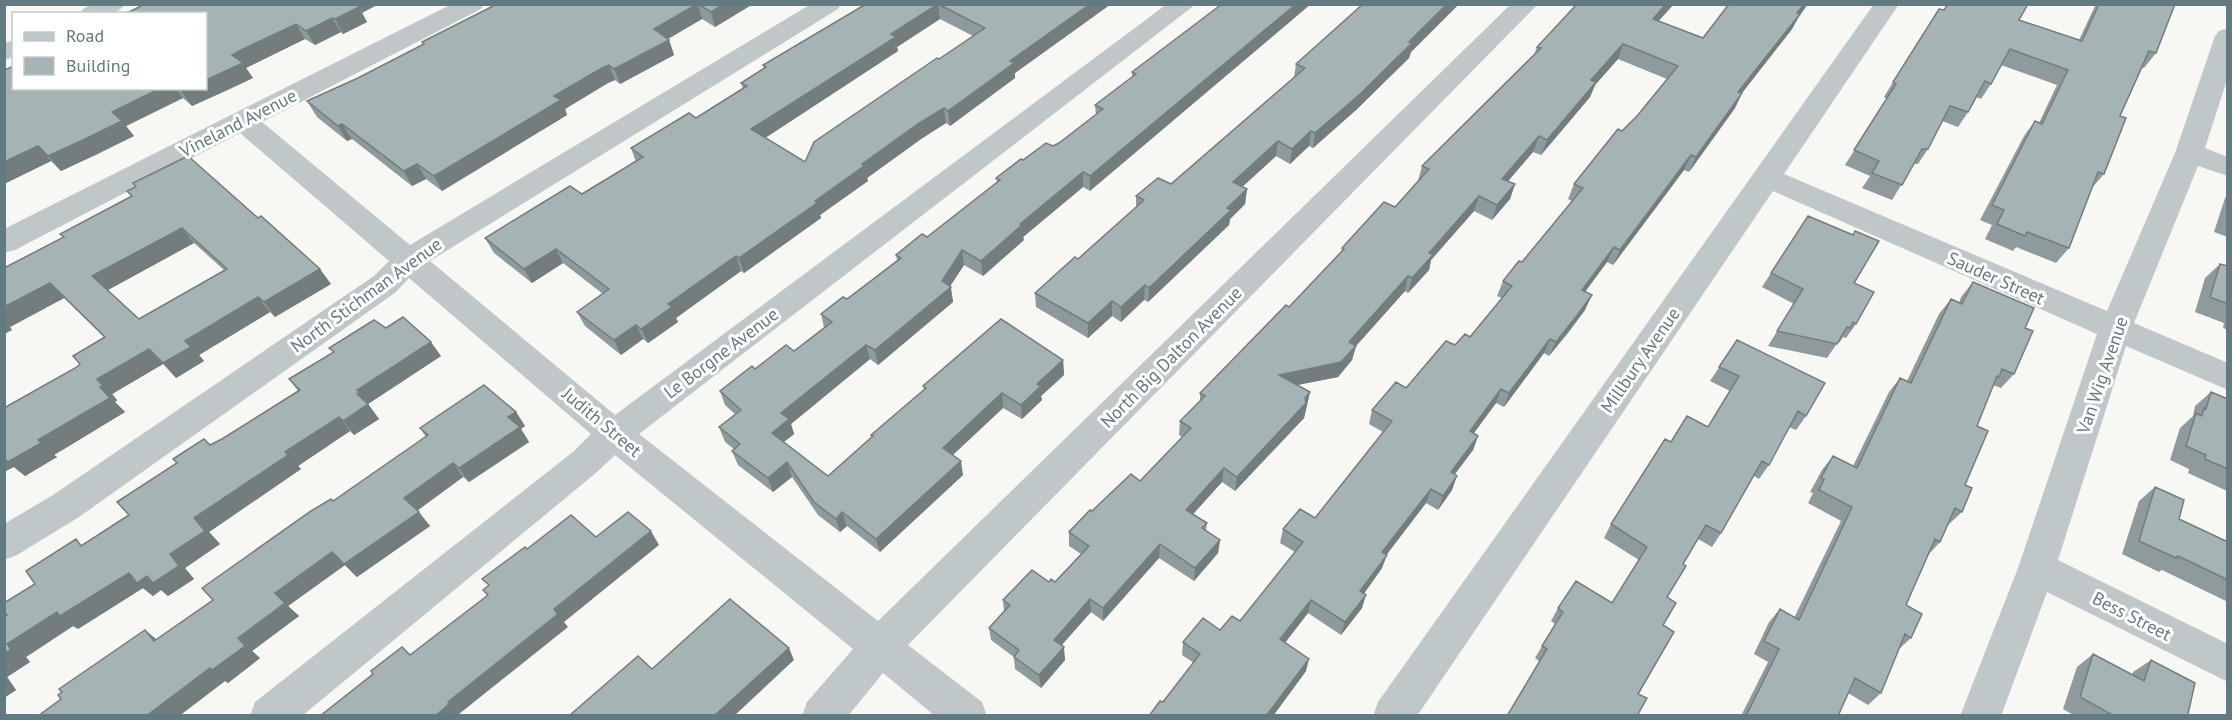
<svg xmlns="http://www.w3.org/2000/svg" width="2232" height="720" font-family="'PT Sans',sans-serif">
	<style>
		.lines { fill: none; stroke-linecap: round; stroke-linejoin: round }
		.minor { fill: #c0c7c9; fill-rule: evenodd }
		.wall { fill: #8e9a9b; fill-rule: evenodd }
		.shaded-wall { fill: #747d7e }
		.building { fill: #a5b3b4; stroke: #747d7e; stroke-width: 1.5; fill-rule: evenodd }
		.labels { text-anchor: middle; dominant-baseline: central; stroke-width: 6; stroke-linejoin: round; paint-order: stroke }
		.street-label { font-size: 18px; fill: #627b80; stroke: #fff }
	</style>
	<rect width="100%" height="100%" fill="#f7f7f4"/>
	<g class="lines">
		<path class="minor" d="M92,4H125C116,18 95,14 80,14L83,9Z
			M452,4H484L481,9L262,122L410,245L811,4H841L838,9L430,261L615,415L1167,4H1196L639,434L878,621L1511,4H1538L908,645L982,702L987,716H935L883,673L848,716H802L807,702L853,649L615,455L597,472L302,716H250L255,702L573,452L591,434L409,278L396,292L79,517L17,555L4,560V524L53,495L374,276L389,261L240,133L15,250L4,253V229Z
			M1874,4H1899L1784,174L2107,311L2175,153L2215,36L2219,31L2228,28V77L2205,148L2228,157V176L2198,166L2134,323L2228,363V390L2126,346L2058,560L2228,644V682L2047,592L2001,716H1960L2018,568L2097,334L1773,191L1417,716H1373L1378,702Z
			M14,40V57L4,60V43Z"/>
	</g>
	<path class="wall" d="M497,4H753L715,27L702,19L668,39L669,40L674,55L620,84L615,80L608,83L565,109L567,115L442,191L426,179L412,186L352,139L347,141L317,117L307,101L358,78L423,45L422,42Z
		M866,4H1111L1015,73V78L950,126L946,123L921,139L867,178L868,181L820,215L821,218L744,273L741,271L676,318L678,322L648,343L643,339L621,355L585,326L577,312L603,294L563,263L532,283L494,253L485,238L582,194L636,162L631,148L696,118L743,89L741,83L764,69L763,65ZM940,19L973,36L939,59L805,162L765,138L898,51L897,47Z
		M1222,4L1090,191L1083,187L1023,237L1024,240L983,276L964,265L950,286L953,302L878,365L870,359L791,424L794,434L784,442L828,476L871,437V435L924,390L923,386L1063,360L1064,375L1041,396L1042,400L1022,419L1003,408L953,455L963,475L880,552L847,526L840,532L818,515L792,477L773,492L738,465L732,451L734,449L725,442L719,427L735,414L725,405L720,391L755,369L794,351L824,327L821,314L847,299L897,260L896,255L927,237L997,182L996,178L1023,160L1059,143L1096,115L1095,105L1132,77V72Z
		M1363,4H1459L1411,52L1409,58L1356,110L1313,148L1309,146L1290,164L1276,156L1242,187L1247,189L1245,204L1230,219L1229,225L1148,302L1144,300L1121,322L1112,316L1088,338L1036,307L1035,293L1078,259L1136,208V196L1171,184L1294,78L1296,64Z
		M2096,4H2175L2156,53L2144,68H2142L2120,116L2104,174L2091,189L2069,248L2056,263L2016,247L2013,251L1985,239L1992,225L1980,220L2024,136L2035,121L2039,123L2057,85L2001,65L1991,84L1981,99L1976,97L1968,112L1958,127L1942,121L1928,149L1918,164H1914L1892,200L1862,188L1870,176L1845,165L1887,99L1884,97L1893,82L1944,10L2019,20L2079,40Z
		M362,13L367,22L343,34L341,32L315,45L305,39L246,68L253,78L228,90L192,106L183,98L126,126L134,136L96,155L61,171L51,161L4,184L14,88H206V14Z
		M1798,18L1792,29L1742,93L1735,108L1689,172L1684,170L1613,265L1607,262L1585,292V310L1569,332L1549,356L1544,353L1504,407L1496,403L1474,433L1478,436L1473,450L1454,475L1452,490L1438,510L1426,503L1386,555L1382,568L1364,594L1362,608L1341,635L1308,613L1285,642L1306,671L1273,716H1149L1163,702L1194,663L1182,655L1183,642L1220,630L1240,621L1295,552L1280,543L1283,529L1315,518L1383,432L1369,424L1372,410L1406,388L1455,345L1470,337L1502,298L1497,296L1503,281L1522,262L1572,201L1568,199L1574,184L1637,116L1667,79L1618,59L1595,85L1590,97L1541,155L1533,152L1508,181L1515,184L1510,199L1492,220L1474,211L1431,260L1429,270L1408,293L1405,291L1356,346L1352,360L1338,377L1297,385L1310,392L1304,418L1235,491L1222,482L1193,514L1207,523L1206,531L1220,540L1218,553L1194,581L1159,558L1103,621L1091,612L1062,645L1065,660L1041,688L1015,669L1014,657L991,640L989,628L1004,611L1003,600L1049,582H1055L1081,554L1069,546V532L1092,511L1140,481L1182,437L1179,435L1180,421L1200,401V393L1289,307L1341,253L1342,248L1395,207L1418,181L1422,166L1534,55L1537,47L1658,21L1703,38Z
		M133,183L331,284L275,317L270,312L199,355L204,361L176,378L163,364L112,394L117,400L115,402L125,412L54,455L57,457L25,476L14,467L77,367L105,338L64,298L10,327L12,330L4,334L63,237L132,196L127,191L136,187ZM194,243L224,270L139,319L108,290Z
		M2228,195V237L2214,232L2225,198Z
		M2220,264L2228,266V330L2223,328L2224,323L2195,312L2205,278Z
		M1771,273L1854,283L1856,324L1846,338L1843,337L1839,343L1838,342L1827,358L1768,346L1794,304L1762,287Z
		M1973,282L2025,328L2014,374L2001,388L1993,385L1977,426L1965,485L1962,512L1948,525L1940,542L1928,555L1906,605L1911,638L1899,649L1881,693L1868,705L1848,693L1838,716H1741L1768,662L1754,654L1769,622L1780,609L1794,618L1841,521L1808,503L1813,493L1810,492L1822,470L1833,456L1853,466L1889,392L1900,378L1907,381L1939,314L1951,299L1959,303L1961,297Z
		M386,328L441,356L368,404L379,419L354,435L350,431L298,466L301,469L209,532L220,544L185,568L194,579L168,596L161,590L153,596L143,588L78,629L73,626L26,657L30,662L7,677L16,690L4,698L7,615L83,545L129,515L210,445L222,439L298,391L289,379L333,352L329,348Z
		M1737,340L1806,416L1796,430L1789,427L1769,465L1759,479L1754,476L1721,533L1712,547L1698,539L1540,662L1535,658L1555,624L1551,621L1558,608L1612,603L1639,560L1604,538L1611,524L1671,442L1708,427L1730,391L1710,381Z
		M2211,392L2228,399V490L2227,491L2188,473L2189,469L2170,460L2180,428L2193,416L2195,406Z
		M516,412L525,426L521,429L529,442L469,482L463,477L417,511L430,526L357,577L345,565L288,606L299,616L252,651L260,658L228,683L225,681L179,716H38L157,639L213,600L333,501L426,437L420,428Z
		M2155,487L2179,519L2228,542V602L2162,570L2159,572L2122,554L2139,501Z
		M2093,654L2132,675L2133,672L2151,660L2188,714L2191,716H2075L2063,709L2077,667Z"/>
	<path class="shaded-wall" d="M352,4H379L362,13L367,22L343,34L335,19Z
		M698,4L702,19L659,44L654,29Z
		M723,4H753L715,27L711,12Z
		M938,4L940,19L897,47L898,51L756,144L751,129L891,34Z
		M1090,4H1111L1015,73V78L950,126L948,111L1010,61Z
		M1296,4H1311L1090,191V176Z
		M1447,4H1459L1411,52L1409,58L1356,110L1313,148L1315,133Z
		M1666,4H1674L1647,34L1653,19Z
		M1804,4H1808L1798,18L1792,29L1731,107L1738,92Z
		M332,18L341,32L315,45L306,31Z
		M296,24L305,39L246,68L253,78L192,106L181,91L187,88H206V80L232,55Z
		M669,40L674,55L620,84L614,69Z
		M1623,44L1618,59L1595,85L1590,97L1541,155L1547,140L1591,80Z
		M609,65L615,80L608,83L565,109L567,115L442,191L434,176L554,96L602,68Z
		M161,88H176L183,98L126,126L134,136L61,171L48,156L112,112Z
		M1742,93L1735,108L1689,172L1696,157Z
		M944,108L946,123L921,139L867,178L868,181L820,215L821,218L744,273L739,258L862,164L918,124Z
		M342,124L352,139L347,141L338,126Z
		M1311,131L1309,146L1290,164L1292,149Z
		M1539,136L1533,152L1497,194L1502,179Z
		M1278,141L1276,156L1231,197L1233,182Z
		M38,146L51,161L4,184V162Z
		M1691,155L1684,170L1613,265L1620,250Z
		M417,164L426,179L412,186L404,171Z
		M1083,172V187L1023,237L1024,240L983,276L981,261L1020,224Z
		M1515,184L1510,199L1492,220L1497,205Z
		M1247,189L1245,204L1230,219L1229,225L1148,302L1149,288L1227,208Z
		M1479,196L1474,211L1431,260L1429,270L1408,293L1412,278L1429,253Z
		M182,228L194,243L106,291L92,276Z
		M1614,247L1607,262L1575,305L1582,290Z
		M556,249L563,263L532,283L524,269Z
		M962,250L964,265L949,288L951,287L953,302L878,365L875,350L942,281Z
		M736,256L741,271L676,318L678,322L648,343L641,329L668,304Z
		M320,269L331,284L275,317L264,302Z
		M1408,276L1405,291L1346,357L1349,342Z
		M50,283L64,298L10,327L12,330L4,334V307Z
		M1145,285L1144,300L1121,322V307Z
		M1592,295L1585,310L1549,356L1556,342Z
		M258,297L270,312L199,355L204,361L176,378L163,363L185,341Z
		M1112,301V316L1088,338V323Z
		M636,325L643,339L621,355L614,340Z
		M1550,339L1544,353L1504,407L1509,393Z
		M431,342L441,356L368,404L379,419L354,435L343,421L357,394V390Z
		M866,345L870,359L791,424L794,434L777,447L772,433L781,413Z
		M1356,346L1352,360L1338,377L1277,389L1279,375Z
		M149,349L163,364L112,394L117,400L115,402L125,412L54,455L57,457L25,476L14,467L4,472V455L38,440L100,387L97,379Z
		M1063,360L1064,375L1041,396L1042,400L1022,419L1021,405L1037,384Z
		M1501,389L1496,403L1465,445L1470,431Z
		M1310,392L1304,418L1235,491L1237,477Z
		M1002,393L1003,408L945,462L943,448Z
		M516,412L525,426L521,429L529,442L469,482L459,468L508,417Z
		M339,417L350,431L298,466L301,469L209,532L220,544L185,568L194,579L168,596L161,590L153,596L143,588L78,629L73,626L26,657L30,662L7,677L16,690L4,698V654L7,644L57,612L129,573L170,554L194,518L285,452Z
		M1478,436L1473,450L1446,486L1451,472Z
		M961,461L963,475L880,552L876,539Z
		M787,462L792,477L773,492L768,478Z
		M453,463L463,477L415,512L404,498Z
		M1224,468L1222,482L1185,523L1186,510Z
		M1457,476L1452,490L1438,510L1443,496Z
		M1431,489L1426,503L1378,566L1382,552Z
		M419,512L430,526L357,577L344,564Z
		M842,512L847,526L840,532L836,519Z
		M651,531L659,545L564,622L568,627L459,714L460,716H435L448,702L554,609Z
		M1220,540L1218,553L1194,581L1195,568Z
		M1160,544L1159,558L1103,621V608Z
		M332,552L345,565L288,606L299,616L252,651L260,658L228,683L225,681L179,716H146L238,638L275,593Z
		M1387,555L1382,568L1356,604L1360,591Z
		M1366,595L1362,608L1341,635L1345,622Z
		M1090,599L1091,612L1055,652L1054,640Z
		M1311,600L1308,613L1278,652L1280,639Z
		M145,630L161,643L154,641Z
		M1064,647L1065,660L1041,688L1039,675Z
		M789,648L794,660L734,716H714Z
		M1309,659L1306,671L1273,716H1266Z"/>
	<path class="building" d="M145,4H356L359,7L335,19L332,18L306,31L296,24L239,51L232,55L243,63L206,80V14H125Z
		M497,4H697L654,29L669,40L614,69L609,65L602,68L554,96L561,100L434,176L417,164L404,171L342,124L338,126L307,101L358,78L424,44L422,42Z
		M698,4H723L711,12Z
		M866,4H938L891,34L896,37L751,129L805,162L814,142L937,58L939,59L985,28L938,4H1090L1010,61L1014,63L948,111L944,108L918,124L862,164L864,166L815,201L817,203L739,258L736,256L668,304L672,307L641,329L636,325L614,340L577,312L609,289L556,249L524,269L485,238L570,186L582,194L643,157L631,148L689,113L696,118L747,86L741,83L766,67L763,65Z
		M1222,4H1296L1090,176L1083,172L1020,224L1022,225L981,261L962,250L942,281L951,287L875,350L866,345L781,413L789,419L772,433L828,476L873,436L871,435L926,388L923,386L1001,319L1063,360L1037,384L1041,386L1021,405L1002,393L943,448L961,461L876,539L842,512L836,519L814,502L787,462L768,478L732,451L740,444L719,427L741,410L720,391L752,366L755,369L786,345L794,351L832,322L821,314L843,297L847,299L901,258L896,255L922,234L927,237L1000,180L996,178L1021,159L1023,160L1046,143L1053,146L1059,143L1103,109L1095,105L1136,74L1132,72Z
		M1363,4H1447L1409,42L1412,43L1359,95L1315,133L1311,131L1292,149L1278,141L1233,182L1247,189L1227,208L1231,210L1149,288L1145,285L1121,307L1112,301L1088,323L1035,293L1075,257L1078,259L1144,200L1136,196L1158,178L1171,184L1305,68L1296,64Z
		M1577,4H1666L1653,19L1703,38L1729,4H1804L1797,13L1800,14L1738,92L1742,93L1696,157L1691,155L1620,250L1614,247L1582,290L1592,295L1575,318L1556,342L1550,339L1509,393L1501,389L1470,431L1478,436L1451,472L1457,476L1443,496L1431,489L1382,552L1387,555L1360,591L1366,595L1345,622L1311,600L1280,639L1309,659L1266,716H1149L1160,701L1163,702L1200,654L1183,642L1203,618L1220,630L1232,616L1240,621L1303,542L1283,529L1300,509L1315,518L1392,421L1372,410L1396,382L1406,388L1446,341L1455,345L1465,334L1470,337L1512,286L1503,281L1519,261L1522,262L1583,188L1574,184L1618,129L1622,131L1637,116L1678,66L1623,44L1591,80L1596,82L1547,140L1539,136L1502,179L1515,184L1497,205L1479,196L1429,253L1433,255L1412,278L1408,276L1349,342L1356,346L1341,362L1279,375L1310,392L1305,398L1306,403L1237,477L1224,468L1186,510L1207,523L1202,528L1220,540L1195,568L1160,544L1103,608L1090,599L1054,640L1064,647L1039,675L1014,657L1019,650L989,628L1010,605L1003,600L1032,570L1049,582L1051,579L1055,582L1089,546L1069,532L1090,510L1092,511L1131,474L1140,481L1191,428L1180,421L1205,396L1200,393L1286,305L1289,307L1344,249L1342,248L1384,202L1395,207L1429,169L1422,166L1541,48L1537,47Z
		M1948,4H2028L2019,20L2082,41L2099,4H2175L2156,53L2149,51L2120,116L2126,118L2104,174L2098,172L2069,248L2027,232L2025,236L1997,224L2004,210L1992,205L2035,121L2042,124L2068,70L2010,49L1991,84L1985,81L1968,112L1950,106L1928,149H1922L1902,185L1872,173L1879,161L1854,150L1896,84L1893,82L1939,9L1944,10Z
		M14,66V88H161L112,112L122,121L83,140L48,156L38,146L4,162V70Z
		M188,156L258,218L261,216L320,269L264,302L258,297L185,341L191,347L163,363L149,349L97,379L103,386L100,387L110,398L38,440L41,443L8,462L4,458V408L77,367L80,364L73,356L105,337L50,283L4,307V268L64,237L60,234L132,196L127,191L136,187L133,183ZM182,228L227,269L139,319L92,276Z
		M1808,216L1853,235L1855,231L1879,241L1854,283L1874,292L1856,324L1853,322L1850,328L1847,327L1837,344L1777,331L1803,289L1771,273Z
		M2220,264L2228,266V304L2210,297Z
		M1973,282L2034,308L2025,328L2033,331L2014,374L2002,369L1999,377L1997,376L1977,426L1988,431L1965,485L1972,488L1962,512L1955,508L1940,542L1935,539L1906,605L1922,614L1911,638L1905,634L1881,693L1855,678L1838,716H1746L1779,649L1764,641L1780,609L1799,620L1852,507L1819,490L1824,479L1821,478L1833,456L1857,468L1900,378L1911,383L1951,299L1962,304Z
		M403,317L431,342L357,390L359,392L357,394L368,404L343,421L339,417L285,452L288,455L194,518L205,531L170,554L179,566L153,583L147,576L137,583L129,573L60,616L57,612L7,644L11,649L4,654V616L7,615L4,611V603L35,584L26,571L76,539L81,546L129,515L117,502L177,463L173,459L204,439L210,445L222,439L300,390L289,379L334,352L329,348L374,320L386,328Z
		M1737,340L1825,383L1806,416L1798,411L1769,465L1762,461L1721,533L1706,525L1683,564L1686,566L1667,597L1676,603L1663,625L1674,632L1638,694L1647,698L1637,716H1507L1547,649L1542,646L1563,612L1558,608L1576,581L1612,603L1647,547L1611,524L1665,439L1671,442L1687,416L1708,427L1739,376L1719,367Z
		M484,385L516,412L508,417L520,427L459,468L453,463L404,498L419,512L344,564L332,552L275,593L285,603L238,638L245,646L212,670L210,668L146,716H38L61,699L58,695L62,692L59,689L145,630L154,641L213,600L202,588L311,511L331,499L333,501L428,435L420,428Z
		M2211,392L2228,399V469L2205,459L2206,455L2186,446L2196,413L2202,416L2204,408L2206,409Z
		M2155,487L2184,500L2179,519L2228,542V580L2178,556L2176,558L2139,541Z
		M628,512L651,531L554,609L558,614L448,702L449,704L435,716H320L373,674L371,671L402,647L410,655L488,595L483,590L489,585L482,579L525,547L527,549L571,515L596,537Z
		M730,599L789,648L714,716L570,715L638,656L652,669Z
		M2093,654L2144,681L2151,660L2195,683L2188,714L2191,716H2114L2080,697Z"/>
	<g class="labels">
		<g class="street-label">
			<text transform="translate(238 123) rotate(-27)">Vineland Avenue</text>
			<text transform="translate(1996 278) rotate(24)">Sauder Street</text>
			<text transform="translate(366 295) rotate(-36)">North Stichman Avenue</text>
			<text transform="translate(721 353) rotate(-37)">Le Borgne Avenue</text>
			<text transform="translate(1171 357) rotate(-45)">North Big Dalton Avenue</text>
			<text transform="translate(1640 360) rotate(-55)">Millbury Avenue</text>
			<text transform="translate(2102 375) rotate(-71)">Van Wig Avenue</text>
			<text transform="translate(602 422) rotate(40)">Judith Street</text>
			<text transform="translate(2132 616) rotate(27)">Bess Street</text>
		</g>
	</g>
	<rect width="2232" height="720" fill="none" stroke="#627b80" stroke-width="12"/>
	<rect x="12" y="12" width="195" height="78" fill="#ffffff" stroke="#c0cacc" stroke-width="1.5"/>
	<rect x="24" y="32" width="30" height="9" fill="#c0c7c9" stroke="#c0cacc" stroke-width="1.5"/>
	<text x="66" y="42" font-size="18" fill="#627b80">Road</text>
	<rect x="24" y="57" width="30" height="18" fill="#a5b3b4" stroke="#c0cacc" stroke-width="1.5"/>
	<text x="66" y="72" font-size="18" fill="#627b80">Building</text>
</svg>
